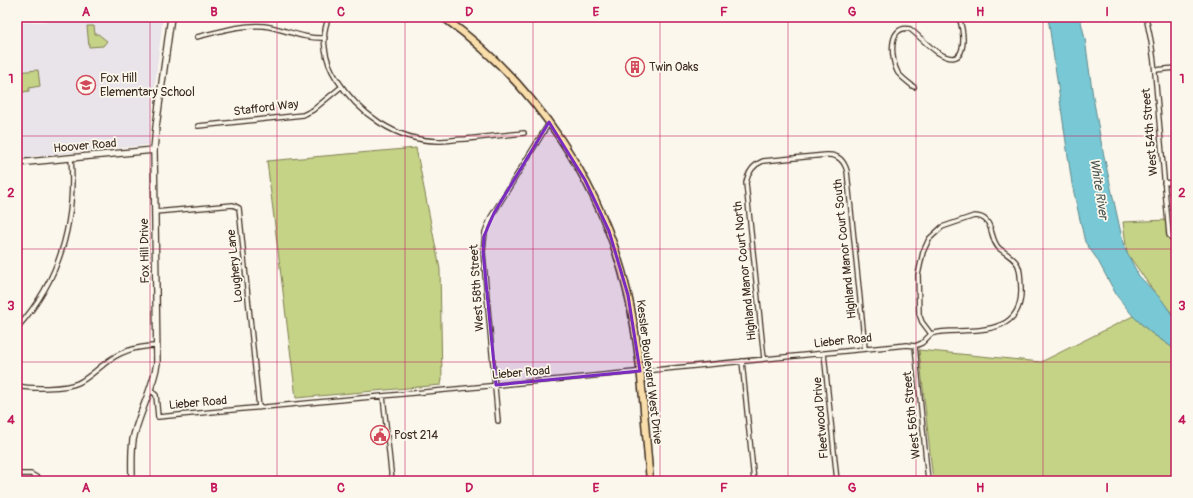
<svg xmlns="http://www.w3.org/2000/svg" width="1193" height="498" font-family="Pangolin,sans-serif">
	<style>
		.built { fill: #e9e3ea }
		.green { fill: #c5d387; stroke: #807e52 }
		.water { fill: #79c8d5; stroke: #60898c }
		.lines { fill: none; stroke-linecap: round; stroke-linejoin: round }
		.street-casing { stroke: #3b2a1e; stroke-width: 6 }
		.secondary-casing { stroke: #3b2a1e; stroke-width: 8 }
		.primary-casing { stroke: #3b2a1e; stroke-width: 9 }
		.street { stroke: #fbf7ec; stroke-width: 3.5 }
		.secondary { stroke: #fbf7ec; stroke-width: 5.5 }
		.primary { stroke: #f9deab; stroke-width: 6 }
		.marked { fill: #7b2cbf; fill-opacity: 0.2; stroke: #7b2cbf; stroke-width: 3; stroke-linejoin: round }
		.grid { fill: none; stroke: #c2185b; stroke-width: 1; stroke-opacity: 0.55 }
		.labels { text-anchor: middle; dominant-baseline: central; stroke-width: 3.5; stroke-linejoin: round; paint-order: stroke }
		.poi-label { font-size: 12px; fill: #3b2a1e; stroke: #fbf7ec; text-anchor: start }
		.street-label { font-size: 12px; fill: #3b2a1e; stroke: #fbf7ec }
		.water-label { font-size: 13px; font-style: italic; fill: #4e5955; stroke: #fbf7ec }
		.neatline { fill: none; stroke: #c2185b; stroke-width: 1.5 }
		.grid-label { font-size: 13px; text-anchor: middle; font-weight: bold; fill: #c2185b }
	</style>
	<rect width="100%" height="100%" fill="#fbf7ec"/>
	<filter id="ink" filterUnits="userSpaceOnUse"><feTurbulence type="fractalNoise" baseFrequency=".025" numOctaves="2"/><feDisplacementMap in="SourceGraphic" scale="8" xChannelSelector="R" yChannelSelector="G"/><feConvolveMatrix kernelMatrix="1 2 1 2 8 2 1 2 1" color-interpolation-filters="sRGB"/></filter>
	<g filter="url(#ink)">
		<path class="built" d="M118,17H163L148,145L17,158V23Z"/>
		<path class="green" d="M87,26H94L95,34H98L107,41L103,46L89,47Z
			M38,70L40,86L29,88V91L17,93V72Z
			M416,148L440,269L442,379L441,385L296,398L267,161Z
			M1168,220L1169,235L1176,243V318L1157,296L1127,253L1123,222Z
			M1133,316L1150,332L1176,350V481H933L919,350L1041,362Z"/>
		<path class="water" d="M1048,17H1080L1085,39L1093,97L1102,147L1124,247L1139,276L1162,300L1173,316L1176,318V350L1150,332L1133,316L1117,296L1097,259L1085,242L1072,184Z"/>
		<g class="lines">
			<defs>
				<path id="street" d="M329,17C320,36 325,61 336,78C358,113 396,141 439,141C448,141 457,139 466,139C485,137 505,135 524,133
					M1146,17L1151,41L1154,62L1169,235L1176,243
					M197,37C218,32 242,24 264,26C286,29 301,39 325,38
					M1155,70L1176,68
					M914,87C909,83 902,78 898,73C891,61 887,24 910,29C919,36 927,45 937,52C968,72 965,36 959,17
					M198,126L303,115L313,110L341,87
					M1164,183L1176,182
					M155,212L233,205L239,208L259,408
					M974,216C996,216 988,240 1000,249C1020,263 1020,263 1021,289C1022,329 989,330 958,331C949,331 940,331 931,334L922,322L919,314L918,275L923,252L929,239L942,227Z
					M17,328C61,279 76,222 71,158
					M915,346L928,481
					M915,346L922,343L931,334
					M824,353L837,481
					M764,359L746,183C748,172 753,165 763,161L826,155C837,154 844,160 847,171L865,348
					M742,361L754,481
					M17,386C31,389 65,389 78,383C87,379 95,371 103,365C118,352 137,346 157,346
					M150,390L156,395L158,417L573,378L907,345L915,346
					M383,396L392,481
					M498,421L483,252L485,232L491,217L549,123
					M17,474H31L43,481"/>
				<path id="secondary" d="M17,163L154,150
					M132,481C132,468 131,454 133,440C138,414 153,390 157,363L154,150L156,127L171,17"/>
				<path id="primary" d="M443,17C535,83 603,184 628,295C642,356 644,419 650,481"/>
			</defs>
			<use href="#street" class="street-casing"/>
			<use href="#secondary" class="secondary-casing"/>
			<use href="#primary" class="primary-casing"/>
			<use href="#street" class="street"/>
			<use href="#secondary" class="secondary"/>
			<use href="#primary" class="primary"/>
		</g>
	</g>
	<path class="marked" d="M549,122L585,180L609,231L628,295L640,371L496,385L483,252L484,236L494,213Z"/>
	<path class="grid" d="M150,17V481M277,17V481M405,17V481M533,17V481M660,17V481M788,17V481M916,17V481M1043,17V481M17,136H1176M17,249H1176M17,362H1176"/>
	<defs>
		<symbol id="building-ring" viewBox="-11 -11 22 22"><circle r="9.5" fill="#fbf7ec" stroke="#d1495b" stroke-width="1.5"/><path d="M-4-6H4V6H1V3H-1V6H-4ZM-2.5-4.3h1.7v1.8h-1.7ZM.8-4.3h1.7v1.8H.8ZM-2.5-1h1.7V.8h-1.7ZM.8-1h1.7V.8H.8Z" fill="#d1495b"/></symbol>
		<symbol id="school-ring" viewBox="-11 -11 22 22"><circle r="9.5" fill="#fbf7ec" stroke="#d1495b" stroke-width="1.5"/><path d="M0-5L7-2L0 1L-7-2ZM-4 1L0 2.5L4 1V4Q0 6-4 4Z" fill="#d1495b"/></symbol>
		<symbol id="civic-ring" viewBox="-11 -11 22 22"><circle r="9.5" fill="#fbf7ec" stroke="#d1495b" stroke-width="1.5"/><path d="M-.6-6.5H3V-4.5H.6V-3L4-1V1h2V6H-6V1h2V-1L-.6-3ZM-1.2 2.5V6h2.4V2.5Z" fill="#d1495b"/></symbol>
	</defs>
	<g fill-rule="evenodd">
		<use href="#building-ring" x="624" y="56" width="22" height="22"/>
		<use href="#school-ring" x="75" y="74" width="22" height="22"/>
		<use href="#civic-ring" x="369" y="424" width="22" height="22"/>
	</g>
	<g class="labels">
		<g class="poi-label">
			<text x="649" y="67">Twin Oaks</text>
			<text x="100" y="78">Fox Hill<tspan x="100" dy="14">Elementary School</tspan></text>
			<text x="394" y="435">Post 214</text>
		</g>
		<g class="street-label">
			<text transform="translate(266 108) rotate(-7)">Stafford Way</text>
			<text transform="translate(1150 132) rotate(-95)">West 54th Street</text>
			<text transform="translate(85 146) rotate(-5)">Hoover Road</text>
			<text transform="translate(845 249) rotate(-96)">Highland Manor Court South</text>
			<text transform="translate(145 251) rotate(-91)">Fox Hill Drive</text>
			<text transform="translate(235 266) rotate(-96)">Loughery Lane</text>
			<text transform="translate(745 271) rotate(-96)">Highland Manor Court North</text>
			<text transform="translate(477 288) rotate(-94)">West 58th Street</text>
			<text transform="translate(843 341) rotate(-6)">Lieber Road</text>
			<text transform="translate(649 372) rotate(83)">Kessler Boulevard West Drive</text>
			<text transform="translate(521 373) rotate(-5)">Lieber Road</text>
			<text transform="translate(198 403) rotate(-5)">Lieber Road</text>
			<text transform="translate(912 415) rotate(-96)">West 56th Street</text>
			<text transform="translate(821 418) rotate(-95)">Fleetwood Drive</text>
		</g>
		<g class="water-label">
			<text transform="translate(1099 189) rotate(81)">White River</text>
		</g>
	</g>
	<rect width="1193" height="498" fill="none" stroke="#fbf7ec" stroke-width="44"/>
	<rect x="22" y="22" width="1149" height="454" class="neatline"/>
	<g class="grid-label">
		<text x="86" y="16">A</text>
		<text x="214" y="16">B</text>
		<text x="341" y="16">C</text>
		<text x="469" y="16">D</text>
		<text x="596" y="16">E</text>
		<text x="724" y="16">F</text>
		<text x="852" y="16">G</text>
		<text x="980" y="16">H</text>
		<text x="1107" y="16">I</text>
		<text x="11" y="83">1</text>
		<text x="1182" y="83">1</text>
		<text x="11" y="197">2</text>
		<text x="1182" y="197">2</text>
		<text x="11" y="310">3</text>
		<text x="1182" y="310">3</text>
		<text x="11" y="424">4</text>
		<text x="1182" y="424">4</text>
		<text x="86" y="492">A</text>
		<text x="214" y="492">B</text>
		<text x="341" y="492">C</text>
		<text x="469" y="492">D</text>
		<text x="596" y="492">E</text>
		<text x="724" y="492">F</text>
		<text x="852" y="492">G</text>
		<text x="980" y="492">H</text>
		<text x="1107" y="492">I</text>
	</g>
</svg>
